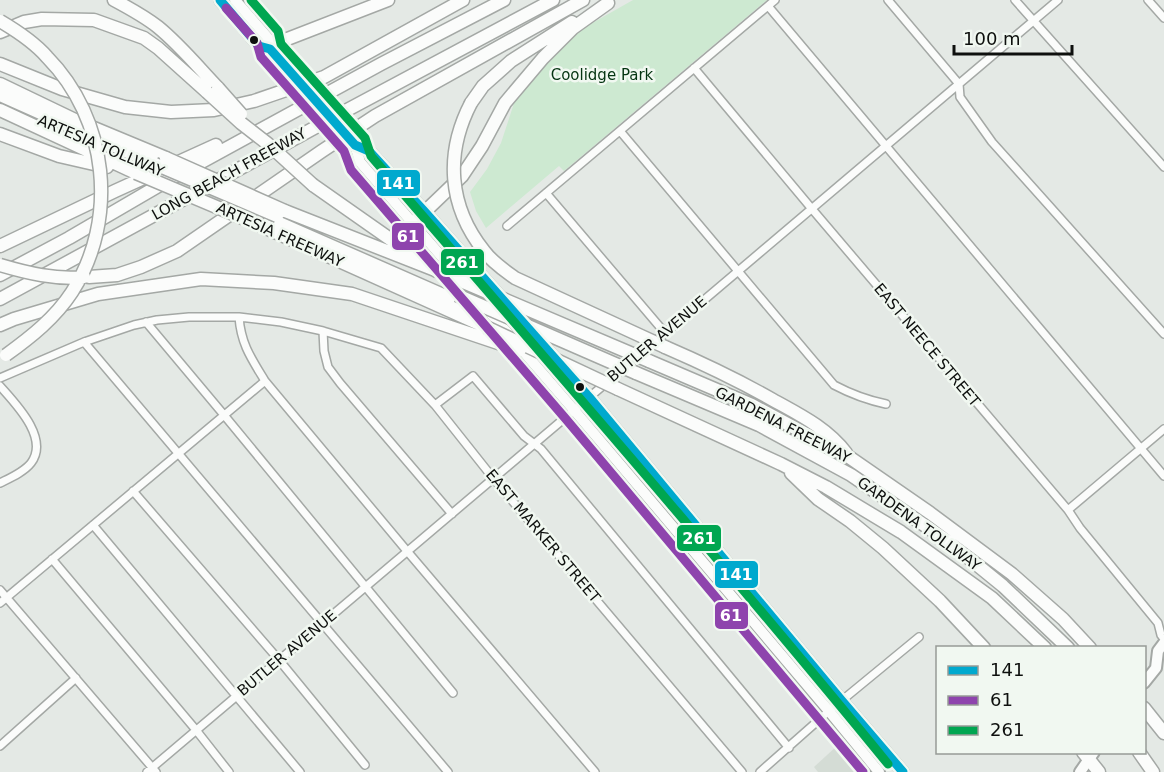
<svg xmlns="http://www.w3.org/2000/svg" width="1164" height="772" font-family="'DejaVu Sans',sans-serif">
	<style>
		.built { fill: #d4dcd5 }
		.green { fill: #cde9d1 }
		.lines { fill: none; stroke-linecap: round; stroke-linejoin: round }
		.street-casing { stroke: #a4a8a5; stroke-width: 10 }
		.primary-casing { stroke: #a4a8a5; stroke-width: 14 }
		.highway-casing { stroke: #a4a8a5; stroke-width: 15 }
		.street { stroke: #fbfcfb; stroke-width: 7 }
		.primary { stroke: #fbfcfb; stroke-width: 10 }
		.highway { stroke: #fbfcfb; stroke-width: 12 }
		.primary-bridge-casing { stroke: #a4a8a5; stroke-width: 14; stroke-linecap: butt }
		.highway-bridge-casing { stroke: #a4a8a5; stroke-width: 15; stroke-linecap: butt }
		.primary-bridge { stroke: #fbfcfb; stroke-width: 10 }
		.highway-bridge { stroke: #fbfcfb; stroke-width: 12 }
		.bus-1-casing { stroke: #f1f8f1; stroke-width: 14 }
		.bus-2-casing { stroke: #f1f8f1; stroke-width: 14 }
		.bus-3-casing { stroke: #f1f8f1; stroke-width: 14 }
		.bus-1 { stroke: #00a9ce; stroke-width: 9 }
		.bus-2 { stroke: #8e44ad; stroke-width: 9 }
		.bus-3 { stroke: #00a651; stroke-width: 9 }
		.bus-dot { fill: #0e100e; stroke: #f1f8f1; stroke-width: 2 }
		.labels { text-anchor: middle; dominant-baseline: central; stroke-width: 5; stroke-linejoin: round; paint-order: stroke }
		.park-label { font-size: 15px; fill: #043411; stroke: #f1f8f1 }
		.street-label { font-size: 15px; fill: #0e100e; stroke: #f1f8f1 }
		.line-badge { stroke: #f1f8f1; stroke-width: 2 }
		.badge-label { font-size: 16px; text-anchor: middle; font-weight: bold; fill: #fff }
	</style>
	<rect width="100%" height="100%" fill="#e4e9e5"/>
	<path class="built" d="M838,745L862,772H818L814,767Z"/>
	<path class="green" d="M633,0H767L564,171L559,166L486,228L476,211L470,192L487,169L501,143L517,94L539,65L580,30Z"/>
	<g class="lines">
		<defs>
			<path id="street" d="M888,0L959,84L960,97L992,142L1164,334
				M1015,0L1164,167
				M1148,0L1164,18
				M768,6L1164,476
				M694,68L812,209L1068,510L1080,528L1158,623L1161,635L1164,639
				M620,131L834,385C851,394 867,400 886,404
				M546,193L665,333
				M507,226L775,0
				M239,317C241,344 251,358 265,381L407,551L595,772
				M146,322L224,415L453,693
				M323,331L324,351L328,367L340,383L452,514
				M84,342L448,772
				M0,378L84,342L134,325L157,320L189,317H239L281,322L323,331L381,348L435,405L493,478L742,772
				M0,386C15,403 50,438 31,463C24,472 10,478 0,483
				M435,405L473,376L524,436L541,449L789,748
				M133,491L279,660L365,765
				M1068,510L1164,429
				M93,525L300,772
				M52,559L196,730L229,772
				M0,590L156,772
				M0,603L265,381
				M0,746L76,678
				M147,772L1058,0
				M760,772L829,711L919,637"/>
			<path id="primary" d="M220,0L259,46L270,49
				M235,0L268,38L270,49L293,74
				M355,145L369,151L425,212L589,397L842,701L903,772
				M355,145L360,162L574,410L829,711L879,772
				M1144,683L1156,668L1158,651L1164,643
				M1080,772L1094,752"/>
			<path id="highway" d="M114,0C129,8 144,16 158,27C180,45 198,67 218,88
				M0,32L24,22L42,19L94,20L144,38L158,48L207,92
				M270,49L277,43L388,0
				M0,64L62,89L125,107L171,112L214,110L254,101L324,77L463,0
				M0,84L77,121L166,158
				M0,95L155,164
				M471,103L483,86L511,61L572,22
				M0,110L136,173
				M0,134L59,156L107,167
				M313,185L417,258
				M285,211L435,270
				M270,219L466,305
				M413,223L462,176L482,146L505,103L543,58L573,28L608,3
				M259,225L486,327
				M0,246L115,191L216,145
				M0,275L69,238L165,182L381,64L504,0
				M89,277L117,275L141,267L177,251L322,151L375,116L583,0
				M0,299L349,109L553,0
				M0,325L14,319L98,294L201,279L274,283L352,294L501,344
				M665,347C702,363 738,380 773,400C800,415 827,428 846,453
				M649,361L752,405L849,457L930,513L1012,574L1063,619L1090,648
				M636,373L759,425L851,475L949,542L1003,586L1068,648
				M618,389L781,464L826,487L901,532L992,598L1045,648
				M791,473L818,499L850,521L883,548L940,601L984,648
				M1144,708L1164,733
				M1083,752L1099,772
				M1139,752L1153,772"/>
		</defs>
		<use href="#street" class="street-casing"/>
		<use href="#primary" class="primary-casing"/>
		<use href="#highway" class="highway-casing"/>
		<use href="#street" class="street"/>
		<use href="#primary" class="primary"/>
		<use href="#highway" class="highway"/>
		<defs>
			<path id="primary-bridge" d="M293,74L355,145"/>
			<path id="highway-bridge" d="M0,21C17,31 34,42 47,57C108,119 119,219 72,292C55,318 31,337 6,355
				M218,88L241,114
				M207,92L241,123L268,144L313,185
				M471,103C445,153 448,206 484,251C492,262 504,270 515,278L665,347
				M166,158L285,211
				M155,164L277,216
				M136,173L259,225
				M0,265C27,273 56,280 84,277
				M435,270L649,361
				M457,295L636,373
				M486,327L618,389
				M501,344L520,350"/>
		</defs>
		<use href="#primary-bridge" class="primary-bridge-casing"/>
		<use href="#highway-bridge" class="highway-bridge-casing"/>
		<use href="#primary-bridge" class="primary-bridge"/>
		<use href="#highway-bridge" class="highway-bridge"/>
		<defs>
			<path id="bus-1" d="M220,0L259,46L270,49L355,145L369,151L425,212L589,397L842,701L903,772"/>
			<path id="bus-2" d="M226,8L257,43L261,57L344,151L351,170L565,418L863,772"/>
			<path id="bus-3" d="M251,0L278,31L281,44L365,138L371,156C545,358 720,559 888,764"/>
		</defs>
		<use href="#bus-1" class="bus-1-casing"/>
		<use href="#bus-2" class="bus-2-casing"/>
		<use href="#bus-3" class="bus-3-casing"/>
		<use href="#bus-1" class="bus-1"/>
		<use href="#bus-2" class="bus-2"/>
		<use href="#bus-3" class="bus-3"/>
	</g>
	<g class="bus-dot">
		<circle cx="254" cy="40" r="5"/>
		<circle cx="580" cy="387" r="5"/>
	</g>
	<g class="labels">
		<g class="park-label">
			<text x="602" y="75">Coolidge Park</text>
		</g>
		<g class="street-label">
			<text transform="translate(101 146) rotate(23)">ARTESIA TOLLWAY</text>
			<text transform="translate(229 174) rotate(-29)">LONG BEACH FREEWAY</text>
			<text transform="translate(280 235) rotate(24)">ARTESIA FREEWAY</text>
			<text transform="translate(657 339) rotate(-40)">BUTLER AVENUE</text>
			<text transform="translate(927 345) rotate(50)">EAST NEECE STREET</text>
			<text transform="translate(783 425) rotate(27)">GARDENA FREEWAY</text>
			<text transform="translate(919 524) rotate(36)">GARDENA TOLLWAY</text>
			<text transform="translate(543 536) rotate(50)">EAST MARKER STREET</text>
			<text transform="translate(287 653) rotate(-40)">BUTLER AVENUE</text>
		</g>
	</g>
	<g class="line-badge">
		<rect x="376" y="169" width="45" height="28" rx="6" fill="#00a9ce"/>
		<rect x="391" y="222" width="34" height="29" rx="6" fill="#8e44ad"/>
		<rect x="440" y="248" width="45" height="28" rx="6" fill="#00a651"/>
		<rect x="676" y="524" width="46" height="28" rx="6" fill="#00a651"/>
		<rect x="714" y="560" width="45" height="29" rx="6" fill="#00a9ce"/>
		<rect x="714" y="601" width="35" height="29" rx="6" fill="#8e44ad"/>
	</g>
	<g class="badge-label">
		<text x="398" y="189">141</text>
		<text x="408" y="242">61</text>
		<text x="462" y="268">261</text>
		<text x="699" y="544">261</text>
		<text x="736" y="580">141</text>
		<text x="731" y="621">61</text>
	</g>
	<rect x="936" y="646" width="210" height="108" fill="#f1f8f1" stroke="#969b96" stroke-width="1.5"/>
	<rect x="948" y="666" width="30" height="9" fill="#00a9ce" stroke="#969b96" stroke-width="1.5"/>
	<text x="990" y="676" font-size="18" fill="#0e100e">141</text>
	<rect x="948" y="696" width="30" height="9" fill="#8e44ad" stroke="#969b96" stroke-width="1.5"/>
	<text x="990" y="706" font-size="18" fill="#0e100e">61</text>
	<rect x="948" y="726" width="30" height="9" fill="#00a651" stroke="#969b96" stroke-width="1.5"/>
	<text x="990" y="736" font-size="18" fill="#0e100e">261</text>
	<path d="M954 45v9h118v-9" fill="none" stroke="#0e100e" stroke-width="3"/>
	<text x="963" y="45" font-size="18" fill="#0e100e" stroke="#f1f8f1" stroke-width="4.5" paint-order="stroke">100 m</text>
</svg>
